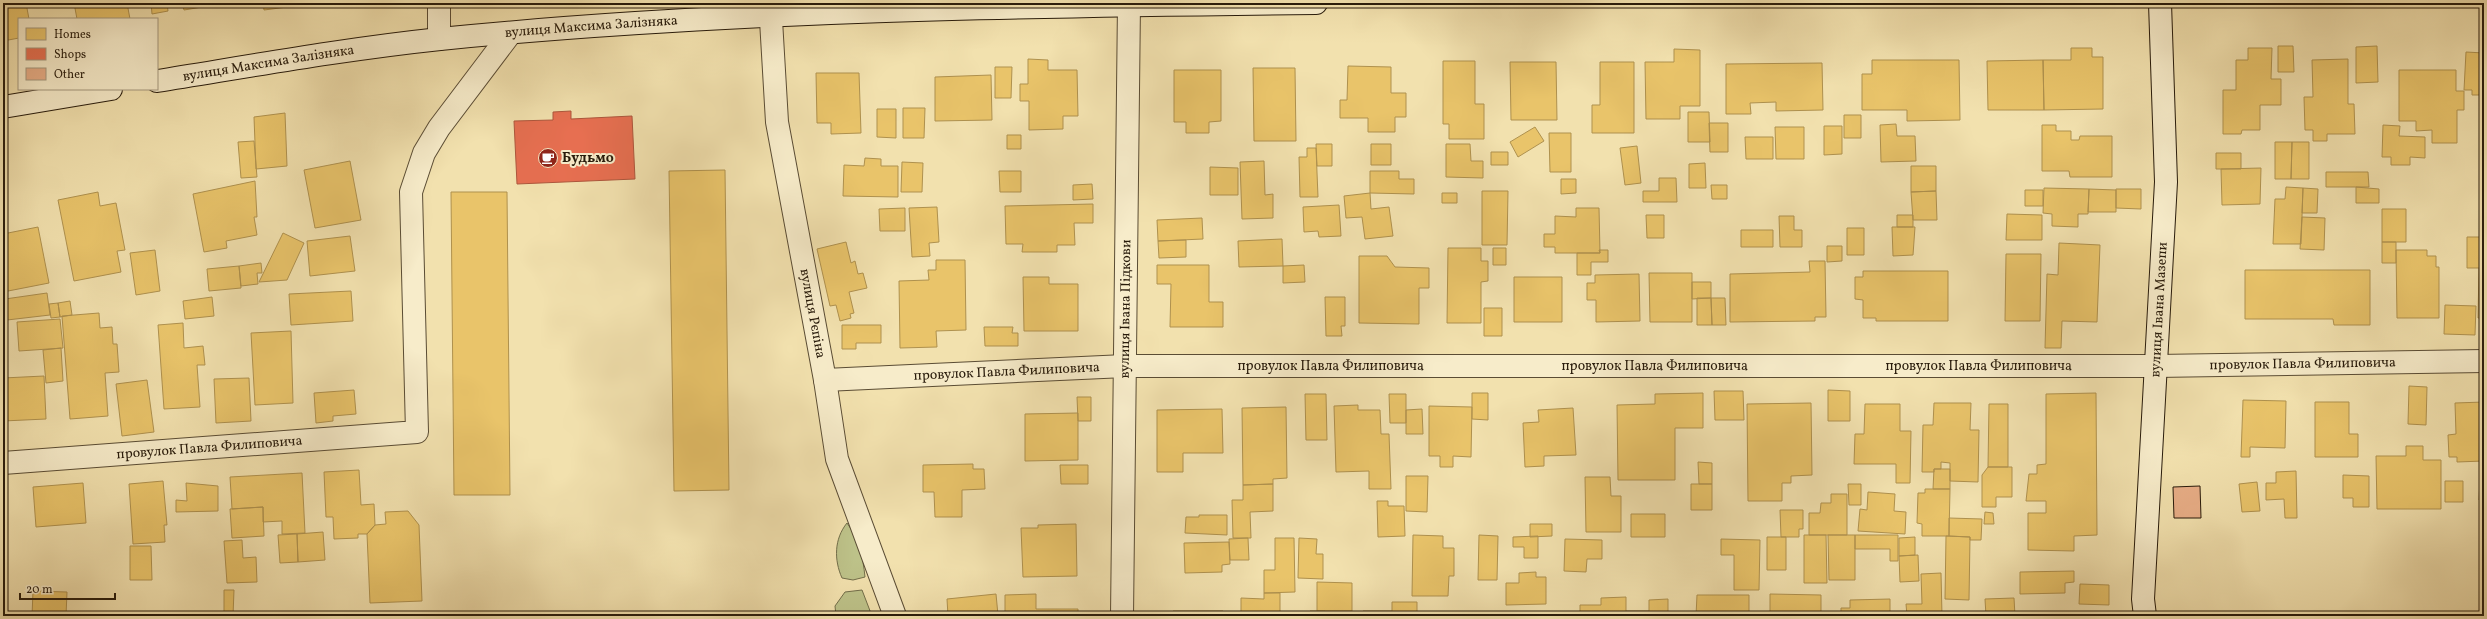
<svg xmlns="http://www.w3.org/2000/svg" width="2487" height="619" font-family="Vollkorn,serif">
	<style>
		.green { fill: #bdc289; stroke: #726e4a }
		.homes { fill: #e9c46a; stroke: #af914e }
		.shops { fill: #e76f51; stroke: #ae563c }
		.building { fill: #e8ae87; stroke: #281b0b }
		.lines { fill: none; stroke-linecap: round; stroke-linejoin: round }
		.street-casing { stroke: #5a4c34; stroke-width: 24 }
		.secondary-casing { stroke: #281b0b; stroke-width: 24 }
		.street { stroke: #f7ecca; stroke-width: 22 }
		.secondary { stroke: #f7ecca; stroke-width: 22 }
		.labels { text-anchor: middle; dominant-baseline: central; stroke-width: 4; stroke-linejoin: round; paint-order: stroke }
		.street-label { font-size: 14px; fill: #281b0b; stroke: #f7ecca }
		.poi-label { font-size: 14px; font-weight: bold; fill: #281b0b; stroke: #f7ecca; text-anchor: start }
	</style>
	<rect width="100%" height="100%" fill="#f2e1ae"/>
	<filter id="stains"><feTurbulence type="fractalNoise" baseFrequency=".005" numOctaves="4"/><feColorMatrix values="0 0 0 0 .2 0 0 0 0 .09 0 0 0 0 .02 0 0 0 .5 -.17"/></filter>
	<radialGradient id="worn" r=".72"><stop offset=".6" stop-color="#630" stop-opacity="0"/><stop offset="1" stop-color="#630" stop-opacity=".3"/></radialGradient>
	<path class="green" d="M847,523C859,539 863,557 865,577L853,580L842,578C834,560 834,539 847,523Z
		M862,590L872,616H836L835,606L845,592Z"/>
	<path class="homes" d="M3,3H26L29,19H19V38L3,41Z
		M47,3H62V6L48,7Z
		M74,3H127L130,19H77Z
		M151,3H167L168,11L152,14Z
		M182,3H226L184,10Z
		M263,3H294L295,6L264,10Z
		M2278,46H2293L2294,72H2278Z
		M2377,46L2378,82L2356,83V47Z
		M2071,48H2092V57H2103V109L2044,110L2043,60H2071Z
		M2248,48H2272L2271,79H2281V105H2260V130H2242L2241,134H2223V90H2236V60H2248Z
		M1674,49L1700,50V106H1680V119H1646L1645,62H1674Z
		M2466,52L2484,53V95H2472V90H2464Z
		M1028,59L1048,60V70H1077L1078,116H1063V129L1029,130V101H1020V84H1028Z
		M2348,59V104H2354L2355,134H2327V141H2313V130H2305L2304,97H2313L2312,60Z
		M1872,60H1959L1960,120L1907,121V110H1862V74H1872Z
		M2043,60L2044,110H1988L1987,61Z
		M1443,61H1475V104H1484V139H1449V124H1443Z
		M1510,62H1556L1557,120H1511Z
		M1600,62H1634V133H1592V105H1600Z
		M1822,63L1823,110L1776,111V102L1750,103L1751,114H1726V64Z
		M1348,66L1391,67V93H1406V117H1395V132H1368V118H1340V100H1347Z
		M995,67H1012L1011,98H995Z
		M1253,68H1295L1296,141H1254Z
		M1174,70H1221V121L1209,122V133H1186V122H1174Z
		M2399,70H2456V91H2464V110H2457V143H2432V130L2416,131V121H2399Z
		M816,73H859L861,133L831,134V123H817Z
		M991,75L992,120L935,121V77Z
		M903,108H925L924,138H903Z
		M877,109H896V138L877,137Z
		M1688,112H1709L1710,142H1688Z
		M285,113L287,166L256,169L254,117Z
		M1844,115H1861V138H1844Z
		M1709,123H1728V152H1710Z
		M1896,124L1897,136H1915L1916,161L1881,162L1880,125Z
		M2042,125H2056V131H2071V140H2079L2080,136H2112V177H2070L2069,171H2042Z
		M2383,125L2400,126L2399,136L2425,137V158L2410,157V165H2391V157H2382Z
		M1824,126H1842V154L1824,155Z
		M1535,127L1544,141L1518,157L1510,142Z
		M1775,127H1804V159H1776Z
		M1549,133H1571V172H1550Z
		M1007,135H1021V149H1007Z
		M1745,137H1773V159H1746Z
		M254,141L257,177L241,178L238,142Z
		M2275,142H2292L2291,179H2275Z
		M2292,142H2309V179H2291Z
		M1316,144H1332V166H1317Z
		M1371,144H1391V165H1371Z
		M1446,144H1470L1471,161H1483V178L1446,177Z
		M1637,146L1641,183L1625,185L1620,148Z
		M1307,148H1316L1318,197H1300L1299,157H1307Z
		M1491,152H1508V165H1491Z
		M2216,153H2241V169H2216Z
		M865,158L881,159V166H898V197L843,196L844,165L864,166Z
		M350,161L361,220L315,228L304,170Z
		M1264,161L1265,195L1273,194V218L1242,219L1240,162Z
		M902,162L923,163L922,192H901Z
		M1705,163L1706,188H1689V164Z
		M1911,166H1936V191L1911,192Z
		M1210,167L1238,168V195H1210Z
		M2261,168L2260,204L2222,205L2221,169Z
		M725,170L729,490L674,491L669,171Z
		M999,171H1021V192H1000Z
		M1370,171H1399V179H1414V194L1370,193Z
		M2326,172H2368L2369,187H2326Z
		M1659,178H1676L1677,202H1643V191H1659Z
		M1561,179H1576V193L1561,194Z
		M255,181L257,217H254L257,235L226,241L227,248L204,252L193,194Z
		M1092,184L1093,199L1073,200V185Z
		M1711,185H1727V199H1712Z
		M2286,187L2303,188L2301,244H2273L2275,199H2285Z
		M2356,187L2379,189V203H2356Z
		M2044,188L2089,189L2088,214H2078V227L2052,226V214L2043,213Z
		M2303,188L2318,189L2317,213H2302Z
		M2089,189L2116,190V212H2088Z
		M2116,189H2141V209L2116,208Z
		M2025,190H2043V206H2025Z
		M1482,191H1508L1507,245H1482Z
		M1936,191L1937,220H1913L1911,192Z
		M98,192L100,206L116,203L125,250L117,251L121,272L74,281L58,200Z
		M451,192H507L510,495H454Z
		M1370,193L1371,209L1389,207L1393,236L1365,239L1362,217L1346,218L1344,196Z
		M1442,193H1457V203H1442Z
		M1093,204V223H1074L1075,245H1057V252H1022L1023,244H1006L1005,206Z
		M1339,205L1341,236L1319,237L1318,231L1304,232L1303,207Z
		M937,207L939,242L929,243L930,256L912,257L909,208Z
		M905,208V231H880L879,209Z
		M1576,208H1599L1600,253H1555V247H1544V234H1555V216L1576,217Z
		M2382,209H2406V242H2382Z
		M2007,214L2042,215V240H2006Z
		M1646,215H1664V238H1647Z
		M1897,215H1913V227H1897Z
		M1779,216H1794V230H1802V247H1780Z
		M2302,217L2325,218L2324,250L2300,249Z
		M1202,218L1203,239L1158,241L1157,220Z
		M38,227L49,283L3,292V234Z
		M1892,227H1915L1913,255L1893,256Z
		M1847,228H1864V255H1847Z
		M1741,230H1773V247H1741Z
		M283,233L304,243L287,280L259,282Z
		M350,236L355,271L310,276L307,241Z
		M2467,237H2484V318H2478L2479,268H2467Z
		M1282,239L1283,266L1239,267L1238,241Z
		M1186,240V257L1159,258L1158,241Z
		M846,242L851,263L855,261L858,274L863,273L867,288L849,292L854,313L850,314L851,318L840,321L836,305L830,306L817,249Z
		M2382,242H2396V263H2382Z
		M2059,243L2100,245L2097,322L2062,321L2061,348H2045L2047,274L2058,275Z
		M1827,246H1842V261L1827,262Z
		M1448,248H1481V261H1488V281L1481,282V323H1447Z
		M1493,248H1506V265H1493Z
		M155,250L160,291L136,295L130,253Z
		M1599,250H1608V262H1591V275H1577V253H1600Z
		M2396,250H2427V256H2436V267H2439V318H2397Z
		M2006,254H2041L2040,321H2005Z
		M1359,256H1387L1395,267L1429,268V288H1419V324L1359,323Z
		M936,260H965L966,330L936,331L937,347L900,348L899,281L929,280L928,270H936Z
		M1809,261H1825L1826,317H1815V321L1730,322V274L1810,272Z
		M261,263L262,273H257L258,284L241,286L239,266Z
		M1157,265H1209V302H1223V327H1170L1171,284H1157Z
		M1304,265L1305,282L1283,283V266Z
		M239,266L241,288L209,291L207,269Z
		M2245,270H2370V325H2334L2333,319H2245Z
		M1863,271H1948V321H1876V318H1863V300L1855,299V277H1863Z
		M1649,273H1692V322H1650Z
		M1639,274L1640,321L1596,322V300H1587V283H1595V275Z
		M1023,277H1049V284H1078V331H1024Z
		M1514,277H1562V322H1514Z
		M1692,282H1711V298L1692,299Z
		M351,291L353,321L291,325L289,294Z
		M47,293L50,315L7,320L5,299Z
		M212,297L214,316L185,319L183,301Z
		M1325,297H1345V326H1341L1342,336H1326Z
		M1697,298H1711L1712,325H1697Z
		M1711,298H1725L1726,325H1712Z
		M70,301L72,315L60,317L58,303Z
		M58,303L60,317L51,318L49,304Z
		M2445,305L2476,306L2475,335L2444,334Z
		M1484,308H1502V336H1484Z
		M99,313L100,328L112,327L113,344H117L119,372L105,373L108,416L70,419L62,316Z
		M60,319L63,348L19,351L17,322Z
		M183,323L184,348L203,346L205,365H197L200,407L164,409L158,325Z
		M842,325H881V343H856V349H842Z
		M984,327H1013L1012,333H1018V346H985Z
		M291,331L293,403L255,405L251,333Z
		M61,348L63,381L46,383L43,350Z
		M44,376L46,419L3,421V378Z
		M249,378L251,421L216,423L214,379Z
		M147,380L154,432L122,436L116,384Z
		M2409,386L2427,387L2426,425L2408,424Z
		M354,390L356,414L333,416V421L316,423L314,393Z
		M1828,390L1850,391V421H1828Z
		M1714,391H1743L1744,420H1715Z
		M1472,393H1488V420L1472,419Z
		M1703,393V428H1675V480H1618L1617,405L1655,404V394Z
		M2096,393L2097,535L2074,536V551L2028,550V513H2046V501H2026L2029,474H2037V465L2046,464V394Z
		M1305,394H1326L1327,440H1306Z
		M1389,394H1406V423H1390Z
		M1077,397H1091V421H1078Z
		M2243,400L2286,401L2285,448L2250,447V457H2241Z
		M2315,402H2349V434H2358V457H2315Z
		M2484,402V461L2457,462V457H2449L2448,435L2456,434L2455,403Z
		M1811,403L1812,475L1791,476V483H1782V501H1748L1747,404Z
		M1934,403H1971L1970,430H1979L1978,482L1950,481V463L1941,462V469H1934V472H1922L1923,425H1933Z
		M1865,404H1900V431H1911L1910,483H1896V464H1854L1855,434H1864Z
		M1989,404H2008V467H1988Z
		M1358,405V410H1380L1381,434H1389L1391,489H1369V471L1336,472L1334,406Z
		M1429,406L1472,407L1471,457L1453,456V467H1440V456H1429Z
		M1286,407L1287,478L1273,479V484L1243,485L1242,408Z
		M1573,408L1576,455L1544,456V466L1525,467L1523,423L1539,422L1538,410Z
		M1222,409L1223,453H1183V472H1157V410Z
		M1422,409L1423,434H1406V410Z
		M1078,413V460L1025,461V414Z
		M2406,446H2423V460H2441V509H2377L2376,456H2406Z
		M1698,462L1712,463V484H1699Z
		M973,464V469H984L985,489L962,490V517H935L934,492H923V465Z
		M1060,465H1088V484H1061Z
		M1988,467H2012V497H1996V507H1982V475Z
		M1934,469H1950V489H1933Z
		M359,470L361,505L374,504L375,525L367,534H358V538L334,539L333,517H326L324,472Z
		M2296,471L2297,518H2285L2284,499L2266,500V483H2276V472Z
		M302,473L305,533L282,534V521L263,522V507L232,509L230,477Z
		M2343,475L2369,476V507H2353V498H2343Z
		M1406,476H1428L1427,512L1406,511Z
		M1585,477H1610L1611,496H1621V532H1586Z
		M2480,480H2484V500H2479Z
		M163,481L167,525H164L165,542L133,544L129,484Z
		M2445,481H2463V502H2445Z
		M2257,482L2260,511L2242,512L2239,484Z
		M83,483L86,523L36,527L33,487Z
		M186,483L218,486V511L176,512V500L187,501Z
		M1273,484V511L1250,512L1251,538H1233L1232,500H1243V485Z
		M1691,484H1712V510H1691Z
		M1848,484H1861V505H1849Z
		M1925,489H1950L1949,536H1922V524L1917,523L1918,493H1925Z
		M1868,492L1895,494L1894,511L1906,512L1905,534L1858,531L1860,509L1867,510Z
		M1831,494H1847V535H1809V513H1820L1821,503H1831Z
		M1377,501H1388V506H1404L1405,536L1378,537Z
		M263,507L264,536L232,538L230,509Z
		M1780,510H1803V529H1799V537H1781Z
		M408,511L419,525L422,601L370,603L367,534L375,525L386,524L385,512Z
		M1985,512L1993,513L1994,524H1984Z
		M1631,514H1665V537H1631Z
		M1199,515H1227V535L1185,533L1186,517H1199Z
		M1949,518L1982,519L1981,540H1970V537L1949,536Z
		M1076,524L1077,576L1023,577L1021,528H1038V525Z
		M1530,524H1552V536L1530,537Z
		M323,532L325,560L298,562L297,534Z
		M297,534L298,562L280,563L278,535Z
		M1413,535L1443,536V548H1454V576H1449L1448,596H1412Z
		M1479,535L1498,536L1497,580H1478Z
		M1804,535H1826L1827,583H1804Z
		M1828,535H1855V580H1829Z
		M1855,535H1898V561H1890V549H1855Z
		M1538,536V558H1524V547H1513V537Z
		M1946,536L1970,537L1969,600L1945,599Z
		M1767,537H1786V570H1767Z
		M1915,537V555L1899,556V538Z
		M1248,538L1249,560H1230L1229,539Z
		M1275,538H1294L1295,592L1264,593V570H1275Z
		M1299,538L1317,539L1316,554H1323V579L1298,578Z
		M1565,539L1602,540V559H1587L1586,572L1564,571Z
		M1721,539L1760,540L1759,590H1734V555H1721Z
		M242,540L243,558L256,557L257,582L227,583L224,541Z
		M1229,542L1230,564L1222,565V572L1185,573L1184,543Z
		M130,546H151L152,580H130Z
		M1918,555L1919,581L1900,582L1899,556Z
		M2074,571V582L2065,583V593L2020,594V572Z
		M1536,572V577H1546V604L1506,605V583H1519V573Z
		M1941,573L1942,616H1907L1906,604H1922L1921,574Z
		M1317,582L1352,583V611H1317Z
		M2080,584L2109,585V605L2079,604Z
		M224,590H234L233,616H224Z
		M33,591L67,592L66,616H32Z
		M1264,593H1280V616H1241V598L1264,599Z
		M996,594L998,615L948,616L947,599Z
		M1036,594V609H1078V616H1005V595Z
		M1770,594L1821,595V616H1770Z
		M1697,595H1749V616H1696Z
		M1626,597V611H1649V600L1668,599V616H1580V605H1601V598Z
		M2014,598L2015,616H1986L1985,599Z
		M1890,599V616H1841V608H1850V600Z
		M1392,602H1417V616H1363V611H1392Z
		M1173,611H1223V616H1173Z
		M1310,611H1325L1324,616H1310Z"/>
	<path class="shops" d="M571,111V119L632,116L635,179L517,184L514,121L553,120V112Z"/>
	<path class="building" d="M2200,486L2201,518H2174L2173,487Z"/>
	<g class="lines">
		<defs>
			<g id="street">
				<path id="s1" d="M770,3L777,122L825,380L837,459L895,616"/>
				<path d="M439,39V3"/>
				<path id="s2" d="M825,380L1125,366H2156L2484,361"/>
				<path id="s3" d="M3,463L417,432L411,192L424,153L439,128L510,34"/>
				<path id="s4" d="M1122,616L1129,3"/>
			</g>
			<g id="secondary">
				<path id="s5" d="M157,81C251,66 345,49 440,39C731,10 1024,6 1316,3"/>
				<path d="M3,107L111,89"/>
				<path id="s6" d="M2145,616L2143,599L2166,182L2160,3"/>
			</g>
		</defs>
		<use href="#street" class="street-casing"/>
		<use href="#secondary" class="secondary-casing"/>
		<use href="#street" class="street"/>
		<use href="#secondary" class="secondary"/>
	</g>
	<defs>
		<symbol id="cafe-disc" viewBox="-11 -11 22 22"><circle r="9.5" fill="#8f2418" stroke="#f7ecca"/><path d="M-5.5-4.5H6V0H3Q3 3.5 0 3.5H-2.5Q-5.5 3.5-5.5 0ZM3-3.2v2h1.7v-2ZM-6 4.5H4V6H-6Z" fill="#fff"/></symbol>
	</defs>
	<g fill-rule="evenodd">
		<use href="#cafe-disc" x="537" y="147" width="22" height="22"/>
	</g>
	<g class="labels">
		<g class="street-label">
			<text stroke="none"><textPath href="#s5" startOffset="438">вулиця Максима Залізняка</textPath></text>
			<text stroke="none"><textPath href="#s5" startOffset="113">вулиця Максима Залізняка</textPath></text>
			<text stroke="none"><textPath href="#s4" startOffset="307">вулиця Івана Підкови</textPath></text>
			<text stroke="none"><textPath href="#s6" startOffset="307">вулиця Івана Мазепи</textPath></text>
			<text stroke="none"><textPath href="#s1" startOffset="314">вулиця Рєпіна</textPath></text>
			<text stroke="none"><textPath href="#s2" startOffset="1478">провулок Павла Филиповича</textPath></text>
			<text stroke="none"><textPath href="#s2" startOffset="506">провулок Павла Филиповича</textPath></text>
			<text stroke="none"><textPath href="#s2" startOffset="830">провулок Павла Филиповича</textPath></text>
			<text stroke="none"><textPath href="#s2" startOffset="1154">провулок Павла Филиповича</textPath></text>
			<text stroke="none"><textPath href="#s2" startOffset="182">провулок Павла Филиповича</textPath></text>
			<text stroke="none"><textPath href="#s3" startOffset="207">провулок Павла Филиповича</textPath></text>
		</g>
		<g class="poi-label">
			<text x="562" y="158">Будьмо</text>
		</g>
	</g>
	<rect width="2487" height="619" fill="none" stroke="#f2e1ae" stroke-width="16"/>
	<rect x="4" y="4" width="2479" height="611" fill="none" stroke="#281b0b" stroke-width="2"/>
	<rect x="8" y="8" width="2471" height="603" fill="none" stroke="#281b0b"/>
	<rect x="18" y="18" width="140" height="72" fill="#f7ecca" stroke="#a4987e"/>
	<rect x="26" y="28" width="20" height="12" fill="#e9c46a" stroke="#a4987e"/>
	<text x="54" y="38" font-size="12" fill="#281b0b">Homes</text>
	<rect x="26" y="48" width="20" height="12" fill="#e76f51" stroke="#a4987e"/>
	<text x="54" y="58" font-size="12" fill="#281b0b">Shops</text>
	<rect x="26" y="68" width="20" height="12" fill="#e8ae87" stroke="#a4987e"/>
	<text x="54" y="78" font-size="12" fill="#281b0b">Other</text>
	<path d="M20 593v6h95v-6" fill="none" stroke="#281b0b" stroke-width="2"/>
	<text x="26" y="593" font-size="12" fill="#281b0b" stroke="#f7ecca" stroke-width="3" paint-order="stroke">20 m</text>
	<rect width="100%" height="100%" filter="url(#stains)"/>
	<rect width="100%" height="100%" fill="url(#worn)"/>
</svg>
